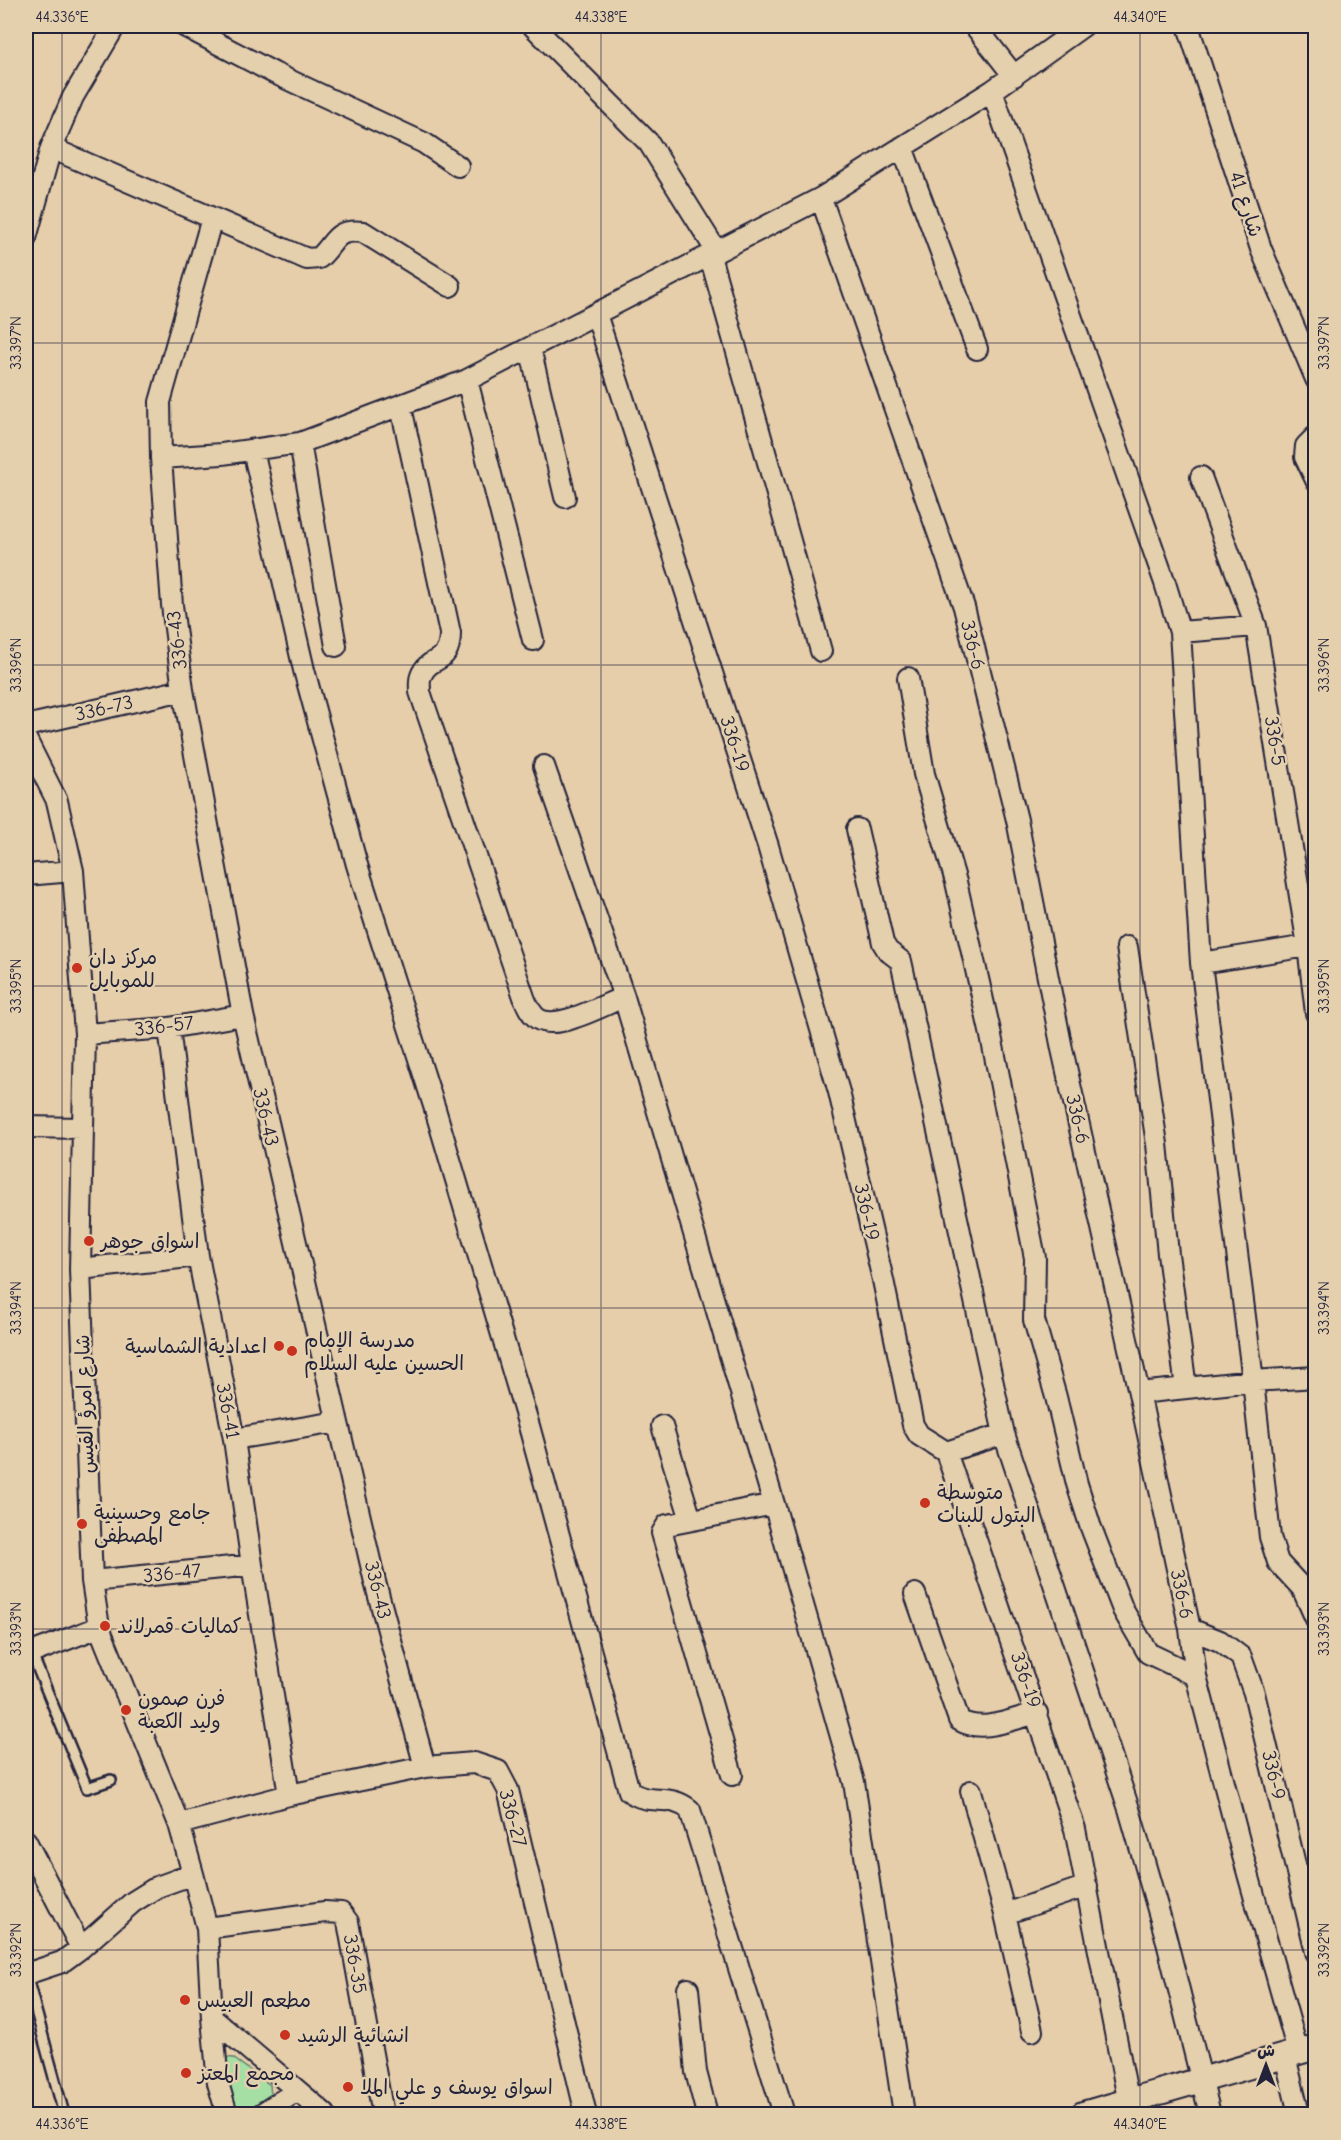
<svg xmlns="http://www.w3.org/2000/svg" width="1341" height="2140" font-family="'Comic Neue','Playpen Sans Arabic',sans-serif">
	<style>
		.green { fill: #a5dfa4; stroke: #648070; stroke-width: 1.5 }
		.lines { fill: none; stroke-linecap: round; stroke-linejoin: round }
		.service-casing { stroke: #22223b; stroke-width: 14 }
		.minor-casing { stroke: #22223b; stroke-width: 24 }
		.tertiary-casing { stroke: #22223b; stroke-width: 28 }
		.service { stroke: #e5d0ae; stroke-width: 9 }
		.minor { stroke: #e5d0ae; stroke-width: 20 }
		.tertiary { stroke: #e5d0ae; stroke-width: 24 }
		.ticks { fill: none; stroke: #22223b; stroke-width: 1.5; stroke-opacity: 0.45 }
		.poi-dot { fill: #c8321e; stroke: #e5d0ae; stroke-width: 2 }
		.labels { text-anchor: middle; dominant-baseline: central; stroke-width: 5; stroke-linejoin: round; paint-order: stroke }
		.street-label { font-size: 20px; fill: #22223b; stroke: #e5d0ae }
		.poi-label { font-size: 20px; fill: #22223b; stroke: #e5d0ae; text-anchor: start }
		.neatline { fill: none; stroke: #22223b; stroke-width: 2 }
		.ticks-label { font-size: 15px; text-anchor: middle; fill: #22223b }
	</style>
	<rect width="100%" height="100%" fill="#e7ceab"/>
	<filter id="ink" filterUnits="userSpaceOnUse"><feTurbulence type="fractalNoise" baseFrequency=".0167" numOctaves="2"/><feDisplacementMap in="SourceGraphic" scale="12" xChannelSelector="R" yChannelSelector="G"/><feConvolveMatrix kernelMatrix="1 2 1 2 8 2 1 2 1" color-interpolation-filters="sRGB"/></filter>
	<g filter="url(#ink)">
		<path class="green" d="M225,2057L233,2058L270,2085L271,2096L244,2113L238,2110L221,2065Z"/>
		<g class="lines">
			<defs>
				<path id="service" d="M31,1652L87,1788L111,1780
					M26,1974L64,2114"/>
				<path id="minor" d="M184,26L274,73L424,143L458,166
					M533,26L649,143L717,252
					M975,26L1014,76
					M1188,26L1261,249L1316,379
					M992,91L1165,583L1180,632L1201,963L1253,1381L1270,1537L1278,1562L1302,1588L1316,1619
					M902,147L977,349
					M51,148L307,259L319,258C337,242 333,229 363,232L450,286
					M821,198L964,607L1017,820L1062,1049L1139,1393L1190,1629L1196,1676L1243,1856L1298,2052
					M212,218L160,402L161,458L172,605L183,690L243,1015L375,1582L425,1767
					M26,238L51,148L73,97L115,26
					M710,256L821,651
					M596,314L768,846L839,1092L883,1280L913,1425L919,1435L946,1452L1075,1829L1131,2114
					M530,348L565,497
					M467,380L533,640
					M401,407L450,633C450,667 429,654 421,676C419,680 420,687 420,692L525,1000C528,1007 531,1014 538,1019C558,1031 603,1005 624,997
					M1316,436L1306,446L1305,457L1316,480
					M300,443L336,646
					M253,450L304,670L357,865L435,1109L529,1426L629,1791C650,1807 669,1792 690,1810L784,2114
					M161,458L222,454L300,443L467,380L821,198L992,91L1083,26
					M1201,477L1256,626L1308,946L1316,1013
					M1180,632L1256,626
					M908,678L924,774L956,882L990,1031L1035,1258L1034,1320L1056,1397L1077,1484L1090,1525L1123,1610L1148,1653L1196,1676
					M26,726L183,690
					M26,739L57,801L73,871L85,1034L80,1269L92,1581L99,1627L179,1824L193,1874L207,1928L212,2018L325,2114
					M544,766L624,997L774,1504L854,1782L904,2114
					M857,829L883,943L888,951L901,961L1004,1434L1129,1809L1165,1934L1210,2114
					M26,875L73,871
					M1127,947L1157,1144L1168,1254L1186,1388
					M1201,963L1308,946
					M169,1028L198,1256L234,1439L252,1565L289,1795
					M85,1034L169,1028L243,1015
					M26,1127L82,1128
					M80,1269L198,1256
					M1139,1393L1253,1381L1316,1377
					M662,1426L691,1520
					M234,1439L337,1422
					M946,1452L1004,1434
					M92,1581L252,1565
					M915,1594L959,1720C982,1734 1012,1719 1037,1713
					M1190,1629L1220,1641L1241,1657L1254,1693L1316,1952
					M26,1655L99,1627
					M732,1775L662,1533L667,1525L774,1504
					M971,1791L1005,1914L1032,2031
					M179,1824L289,1795L425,1767L474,1763L498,1771L508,1790L586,2114
					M26,1841L81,1948
					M1005,1914L1087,1886
					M207,1928L325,1912L341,1913L348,1922L383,2114
					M26,1974L62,1962L81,1948L133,1902L157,1887L193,1874
					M688,1989L696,2072L707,2114
					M212,2018L218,2083L227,2114
					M1285,2056L1299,2114
					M261,2114L297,2091"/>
				<path id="tertiary" d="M1083,2114L1316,2047"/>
			</defs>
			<use href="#service" class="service-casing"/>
			<use href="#minor" class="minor-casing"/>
			<use href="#tertiary" class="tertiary-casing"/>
			<use href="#service" class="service"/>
			<use href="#minor" class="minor"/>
			<use href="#tertiary" class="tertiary"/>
		</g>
	</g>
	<path class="ticks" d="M62,26V2114M601,26V2114M1140,26V2114M26,343H1316M26,665H1316M26,986H1316M26,1308H1316M26,1629H1316M26,1950H1316"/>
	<g class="poi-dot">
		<circle cx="77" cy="968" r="6"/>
		<circle cx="89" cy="1241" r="6"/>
		<circle cx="279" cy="1346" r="6"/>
		<circle cx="292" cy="1351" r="6"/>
		<circle cx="925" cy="1503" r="6"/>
		<circle cx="82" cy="1524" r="6"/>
		<circle cx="105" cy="1626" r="6"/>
		<circle cx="126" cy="1710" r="6"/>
		<circle cx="185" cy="2000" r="6"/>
		<circle cx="285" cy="2035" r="6"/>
		<circle cx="186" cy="2073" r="6"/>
		<circle cx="348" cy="2087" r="6"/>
	</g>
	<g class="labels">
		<g class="street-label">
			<text transform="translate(1246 204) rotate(72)">شارع 41</text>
			<text transform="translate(177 640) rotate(-97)">336-43</text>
			<text transform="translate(973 645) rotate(76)">336-6</text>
			<text transform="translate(104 708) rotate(-13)">336-73</text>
			<text transform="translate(1275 741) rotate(81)">336-5</text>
			<text transform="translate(735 744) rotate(72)">336-19</text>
			<text transform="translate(164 1026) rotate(-7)">336-57</text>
			<text transform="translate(266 1117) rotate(77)">336-43</text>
			<text transform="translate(1078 1119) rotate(77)">336-6</text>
			<text transform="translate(867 1212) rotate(77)">336-19</text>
			<text transform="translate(85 1404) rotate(-92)">شارع امرؤ القيس</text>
			<text transform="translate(228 1411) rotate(79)">336-41</text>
			<text transform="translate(172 1573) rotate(-6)">336-47</text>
			<text transform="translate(378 1590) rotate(76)">336-43</text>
			<text transform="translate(1182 1594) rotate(78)">336-6</text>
			<text transform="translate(1026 1680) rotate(71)">336-19</text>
			<text transform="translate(1274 1775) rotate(77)">336-9</text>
			<text transform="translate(513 1818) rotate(75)">336-27</text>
			<text transform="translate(355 1964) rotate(80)">336-35</text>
		</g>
		<g class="poi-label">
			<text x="89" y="957">مركز دان<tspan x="89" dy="23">للموبايل</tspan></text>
			<text x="101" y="1241">اسواق جوهر</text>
			<text x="304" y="1340">مدرسة الإمام<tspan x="304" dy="23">الحسين عليه السلام</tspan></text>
			<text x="267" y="1346" text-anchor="end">اعدادية الشماسية</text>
			<text x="937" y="1492">متوسطة<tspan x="937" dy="23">البتول للبنات</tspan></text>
			<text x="94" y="1512">جامع وحسينية<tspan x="94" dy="23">المصطفى</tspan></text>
			<text x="117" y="1626">كماليات قمرلاند</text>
			<text x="138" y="1698">فرن صمون<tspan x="138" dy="23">وليد الكعبة</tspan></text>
			<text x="197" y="2000">مطعم العبيس</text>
			<text x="297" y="2035">انشائية الرشيد</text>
			<text x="198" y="2073">مجمع المعتز</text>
			<text x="360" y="2087">اسواق يوسف و علي الملا</text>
		</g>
	</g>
	<rect width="1341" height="2140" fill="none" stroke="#e5d0ae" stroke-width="66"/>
	<g transform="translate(1266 2065)" stroke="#e5d0ae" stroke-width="4.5" paint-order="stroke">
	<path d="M0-4.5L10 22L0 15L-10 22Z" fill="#22223b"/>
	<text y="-9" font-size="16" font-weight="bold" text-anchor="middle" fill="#22223b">ش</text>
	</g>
	<rect x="33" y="33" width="1275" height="2074" class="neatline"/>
	<g class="ticks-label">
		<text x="62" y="22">44.336°E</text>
		<text x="601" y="22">44.338°E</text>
		<text x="1140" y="22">44.340°E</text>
		<text transform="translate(16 343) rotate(-90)" y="5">33.397°N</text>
		<text transform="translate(1324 343) rotate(-90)" y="5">33.397°N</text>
		<text transform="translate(16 665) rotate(-90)" y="5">33.396°N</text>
		<text transform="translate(1324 665) rotate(-90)" y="5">33.396°N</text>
		<text transform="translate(16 986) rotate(-90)" y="5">33.395°N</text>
		<text transform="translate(1324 986) rotate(-90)" y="5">33.395°N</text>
		<text transform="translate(16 1308) rotate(-90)" y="5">33.394°N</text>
		<text transform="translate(1324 1308) rotate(-90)" y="5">33.394°N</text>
		<text transform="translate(16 1629) rotate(-90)" y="5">33.393°N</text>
		<text transform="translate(1324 1629) rotate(-90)" y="5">33.393°N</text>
		<text transform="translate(16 1950) rotate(-90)" y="5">33.392°N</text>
		<text transform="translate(1324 1950) rotate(-90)" y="5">33.392°N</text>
		<text x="62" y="2129">44.336°E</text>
		<text x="601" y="2129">44.338°E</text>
		<text x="1140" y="2129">44.340°E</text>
	</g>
</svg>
